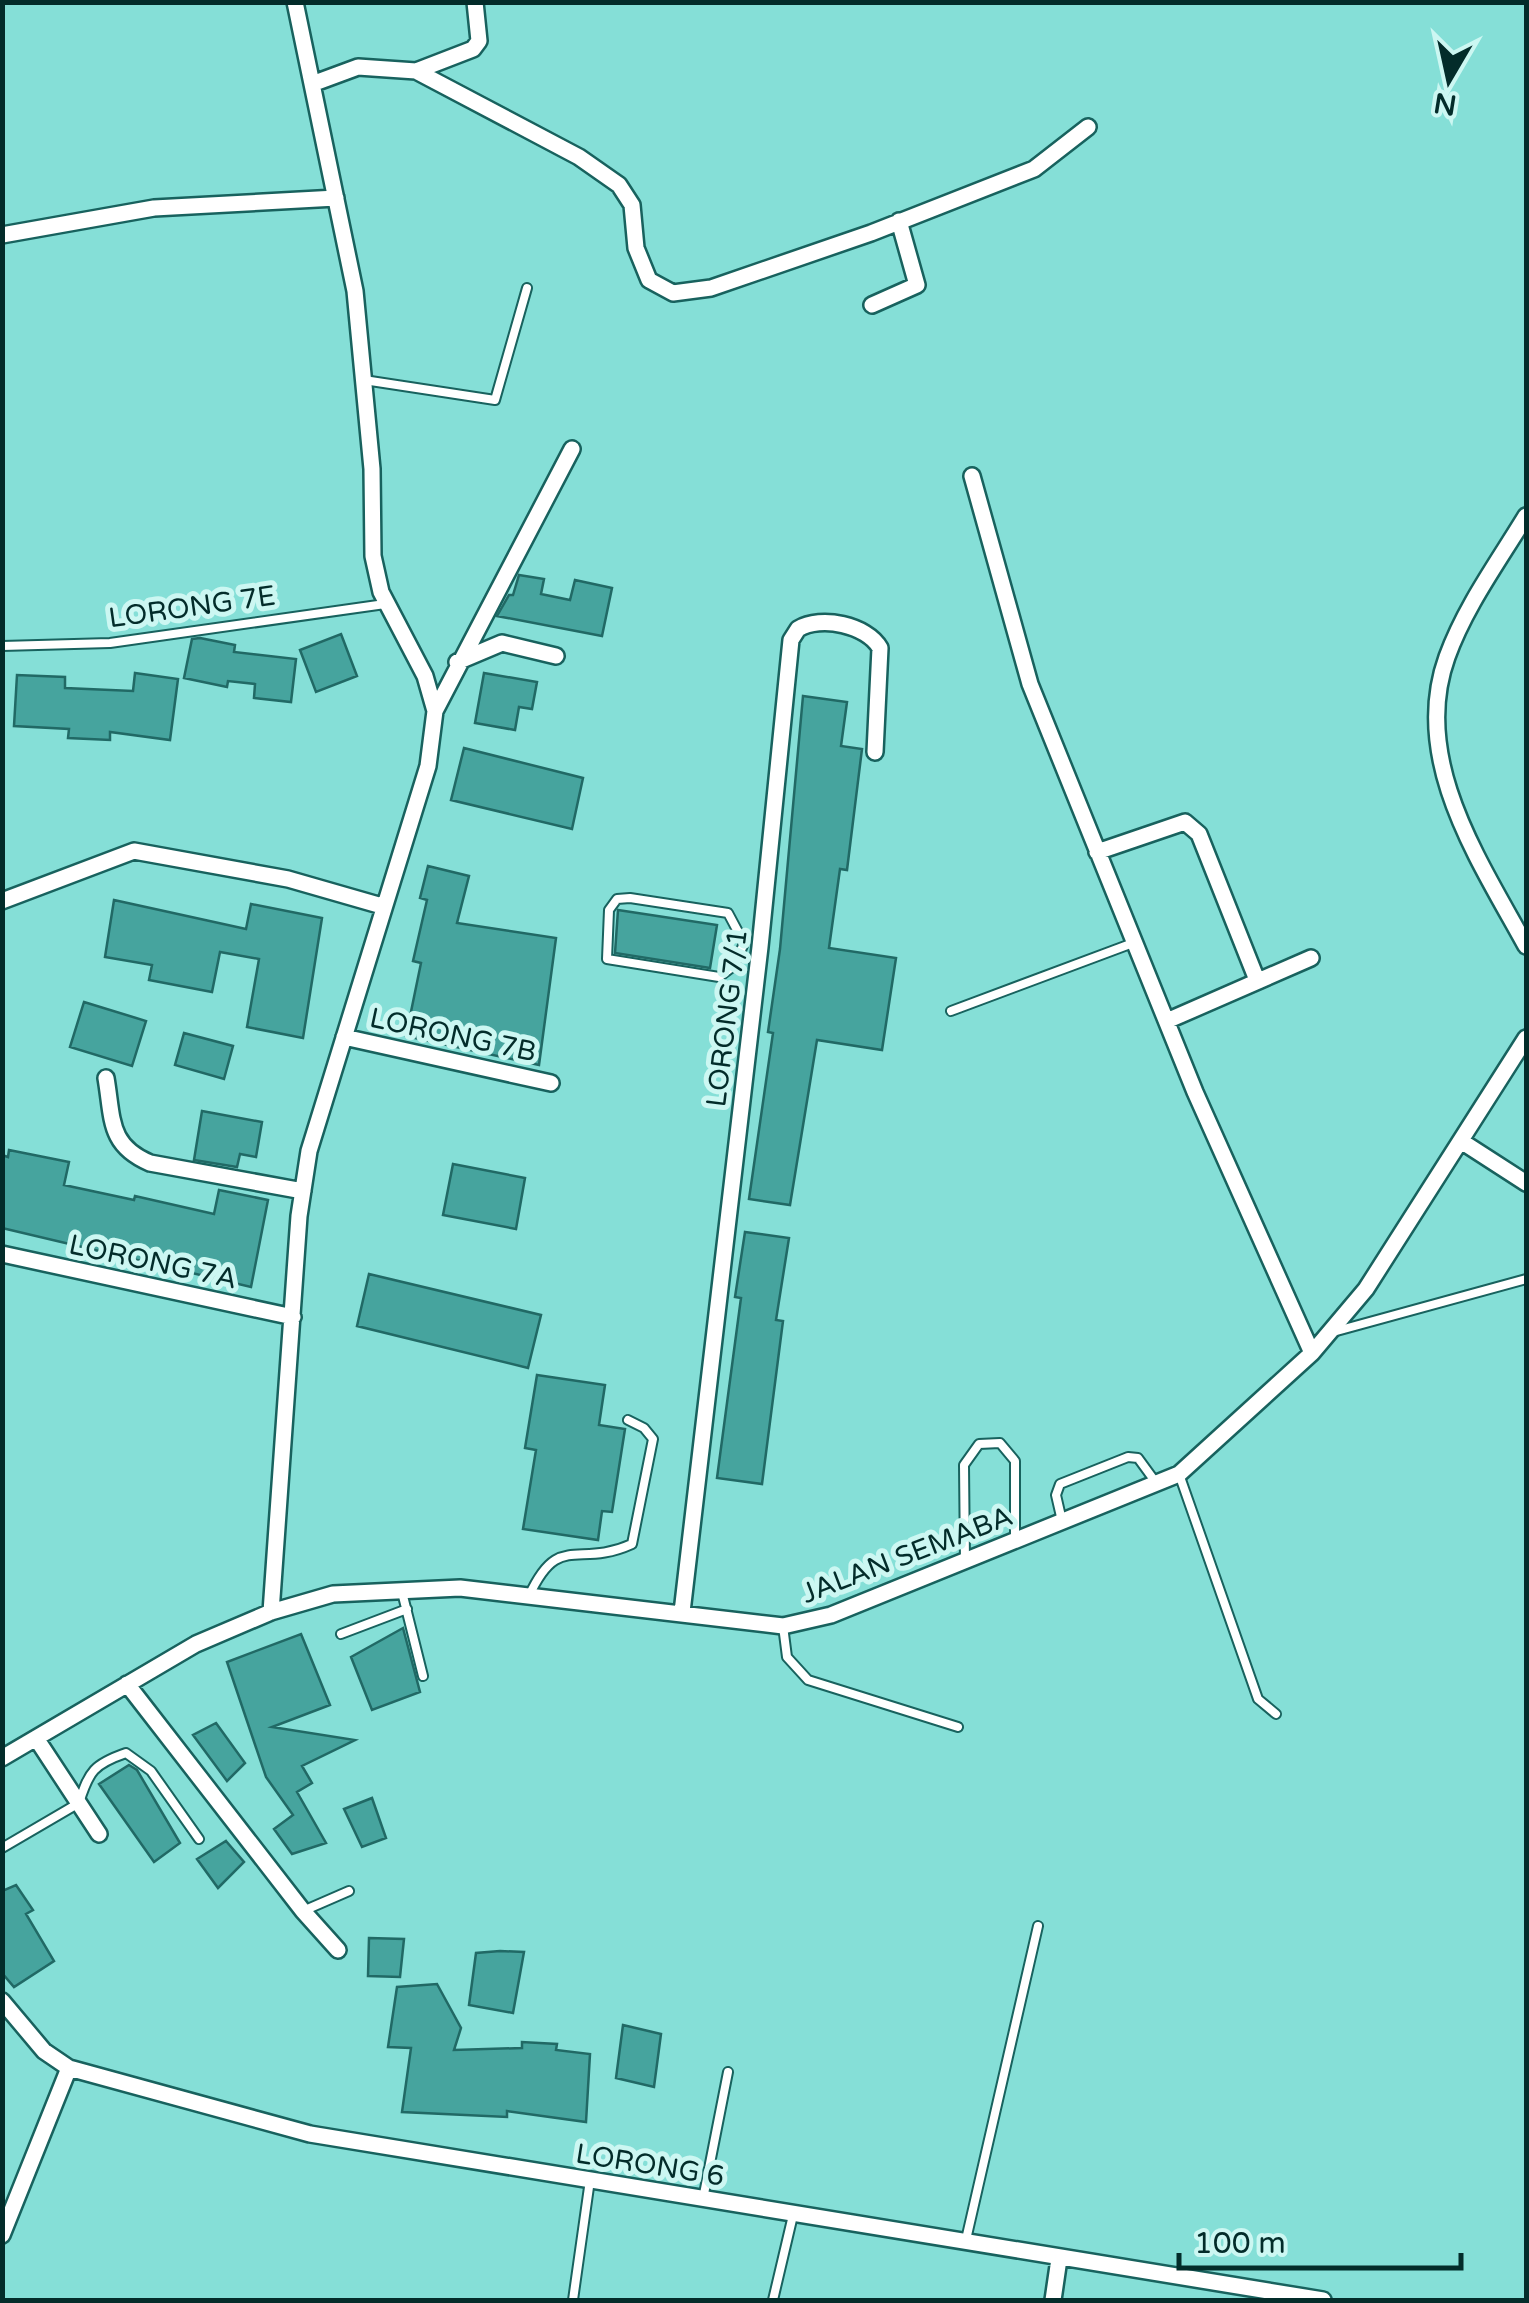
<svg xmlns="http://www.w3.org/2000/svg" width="1529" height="2303" font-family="'Varela Round',sans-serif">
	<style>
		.building { fill: #46a49e; stroke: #216965; stroke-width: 2.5 }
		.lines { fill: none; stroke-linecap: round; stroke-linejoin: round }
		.lane-casing { stroke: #18625e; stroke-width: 12 }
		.street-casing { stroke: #18625e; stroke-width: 20 }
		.lane { stroke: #fff; stroke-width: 8 }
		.street { stroke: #fff; stroke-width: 15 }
		.labels { text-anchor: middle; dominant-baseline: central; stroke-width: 10; stroke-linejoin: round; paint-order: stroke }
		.street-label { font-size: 28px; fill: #032c2a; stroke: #ccf7f2 }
	</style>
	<rect width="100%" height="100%" fill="#85dfd7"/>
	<path class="building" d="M519,575L544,579L541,594L570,600L575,580L612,588L602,636L497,616L509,595H513Z
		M341,634L357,676L316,692L300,650Z
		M200,638L235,645L234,652L296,659L291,702L254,698L255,684L228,681L227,687L184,678L192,639Z
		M135,673L178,679L170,740L110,732V740L68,738L69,729L14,726L17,675L65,677V688L133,691Z
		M484,673L537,682L532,709L519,707L515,730L475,723Z
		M803,696L847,702L841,746L862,749L847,870L840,869L829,948L896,958L882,1050L817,1040L790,1205L749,1199L773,1033L768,1032L780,949Z
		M464,748L583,778L572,829L451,800Z
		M428,866L469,876L457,923L556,938L539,1065L406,1036L421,963L413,961L427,900L420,898Z
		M114,900L246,929L251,904L322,918L303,1038L247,1027L259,959L220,952L212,992L149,980L152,965L105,957Z
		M618,910L717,925L710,968L615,953Z
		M84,1002L146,1021L132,1066L70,1047Z
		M184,1033L233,1046L224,1079L175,1065Z
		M202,1111L262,1122L256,1157L240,1154L237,1167L194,1160Z
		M9,1150L69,1162L64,1185L134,1200L135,1196L214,1214L219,1190L268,1200L251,1287L2,1228V1155L8,1157Z
		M453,1164L525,1178L516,1229L443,1215Z
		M745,1232L789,1238L776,1320L783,1321L762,1484L717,1478L741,1298L735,1297Z
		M369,1274L541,1315L528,1368L357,1326Z
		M537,1375L605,1385L599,1425L625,1429L612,1512L602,1511L598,1540L523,1529L536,1450L525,1448Z
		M403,1628L420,1692L372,1710L351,1657Z
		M301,1634L330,1705L272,1727L355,1740L302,1766L312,1783L297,1792L326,1843L292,1854L274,1829L293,1815L266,1777L227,1662Z
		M216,1723L245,1763L227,1781L193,1735Z
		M129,1765L137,1770L180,1843L154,1862L99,1784Z
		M372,1798L386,1838L362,1847L344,1809Z
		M226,1841L244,1862L218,1888L197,1859Z
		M16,1885L33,1910L26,1914L54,1961L14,1987L2,1973V1891Z
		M369,1938L404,1939L400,1977L368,1976Z
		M500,1951L524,1952L513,2013L469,2005L476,1953Z
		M437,1984L461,2028L454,2050L522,2048V2042L557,2044L556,2050L590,2054L586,2122L507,2111V2117L402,2112L411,2048L388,2047L397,1987Z
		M623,2025L661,2034L654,2087L616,2078Z"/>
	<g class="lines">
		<defs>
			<path id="lane" d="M364,380L495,400L527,288
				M2,646L110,643L385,604
				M630,898L728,913L744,943L735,965L719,977L607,959L609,910L617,899Z
				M951,1011L1133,943
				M1333,1332L1526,1279
				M1179,1474L1258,1699L1276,1714
				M1062,1521L1056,1495L1060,1484L1128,1457L1138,1458L1157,1484
				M965,1562L964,1465L979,1444L1000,1443L1015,1461V1541
				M402,1592L423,1676
				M529,1596C559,1531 577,1569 632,1544L653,1439L644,1428L628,1420
				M783,1626L787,1657L808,1680L958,1727
				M341,1634L407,1609
				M2,1848L79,1803C89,1771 94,1764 126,1753L151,1771L199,1839
				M303,1911L349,1891
				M703,2199L728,2072
				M965,2244L1038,1926
				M573,2300L590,2180
				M773,2300L794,2211"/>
			<path id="street" d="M416,71L579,157L619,185L632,205L636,248L649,280L673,293L711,288L871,233L1034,169L1088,127
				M312,84L358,67L416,71L473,49L479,41L475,2
				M2,235L154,208L336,198
				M872,305L917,285L899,221
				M972,476L1030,684L1195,1092L1312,1353
				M1526,516C1498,562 1465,607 1447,657C1410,759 1479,860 1526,946
				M457,662L502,643L556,656
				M435,711L572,449
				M1097,852L1185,822L1199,834L1257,980
				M2,901L134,851L288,879L382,906
				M1169,1020L1311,958
				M344,1037L551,1083
				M106,1078C113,1119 108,1145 150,1163L303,1191
				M1461,1141L1526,1183
				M2,1254L293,1317
				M271,1612L299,1216L309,1151L428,766L435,711L425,676L381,592L373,556L372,469L355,291L295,2
				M682,1612L760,947L791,640L798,629C821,615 867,625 880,648L875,752
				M127,1684L303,1911L338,1950
				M36,1738L99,1834
				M2,1758L196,1644L271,1612L333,1594L460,1588L783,1626L831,1615L1179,1474L1312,1353L1366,1289L1526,1038
				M2,2001L44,2051L69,2068L310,2134L1323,2300
				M2,2235L69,2068
				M1053,2300L1059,2259"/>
		</defs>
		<use href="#lane" class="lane-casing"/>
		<use href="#street" class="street-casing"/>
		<use href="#lane" class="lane"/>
		<use href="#street" class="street"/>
	</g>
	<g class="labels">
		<g class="street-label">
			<text transform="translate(192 607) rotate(-8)">LORONG 7E</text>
			<text transform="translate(727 1018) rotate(-83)">LORONG 7/1</text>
			<text transform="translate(453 1035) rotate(12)">LORONG 7B</text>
			<text transform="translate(153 1262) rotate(12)">LORONG 7A</text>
			<text transform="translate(907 1555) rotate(-21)">JALAN SEMABA</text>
			<text transform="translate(650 2165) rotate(9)">LORONG 6</text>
		</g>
	</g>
	<rect width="1529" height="2303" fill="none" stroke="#032c2a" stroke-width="10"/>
	<g transform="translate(1449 80) rotate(189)" stroke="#ccf7f2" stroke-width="8" paint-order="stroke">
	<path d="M0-8L18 38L0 25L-18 38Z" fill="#032c2a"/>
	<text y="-15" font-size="28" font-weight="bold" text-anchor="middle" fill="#032c2a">N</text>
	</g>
	<path d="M1179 2253v15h282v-15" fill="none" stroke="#032c2a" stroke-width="5"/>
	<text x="1194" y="2253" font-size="30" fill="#032c2a" stroke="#ccf7f2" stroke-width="8" paint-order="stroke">100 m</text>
</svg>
